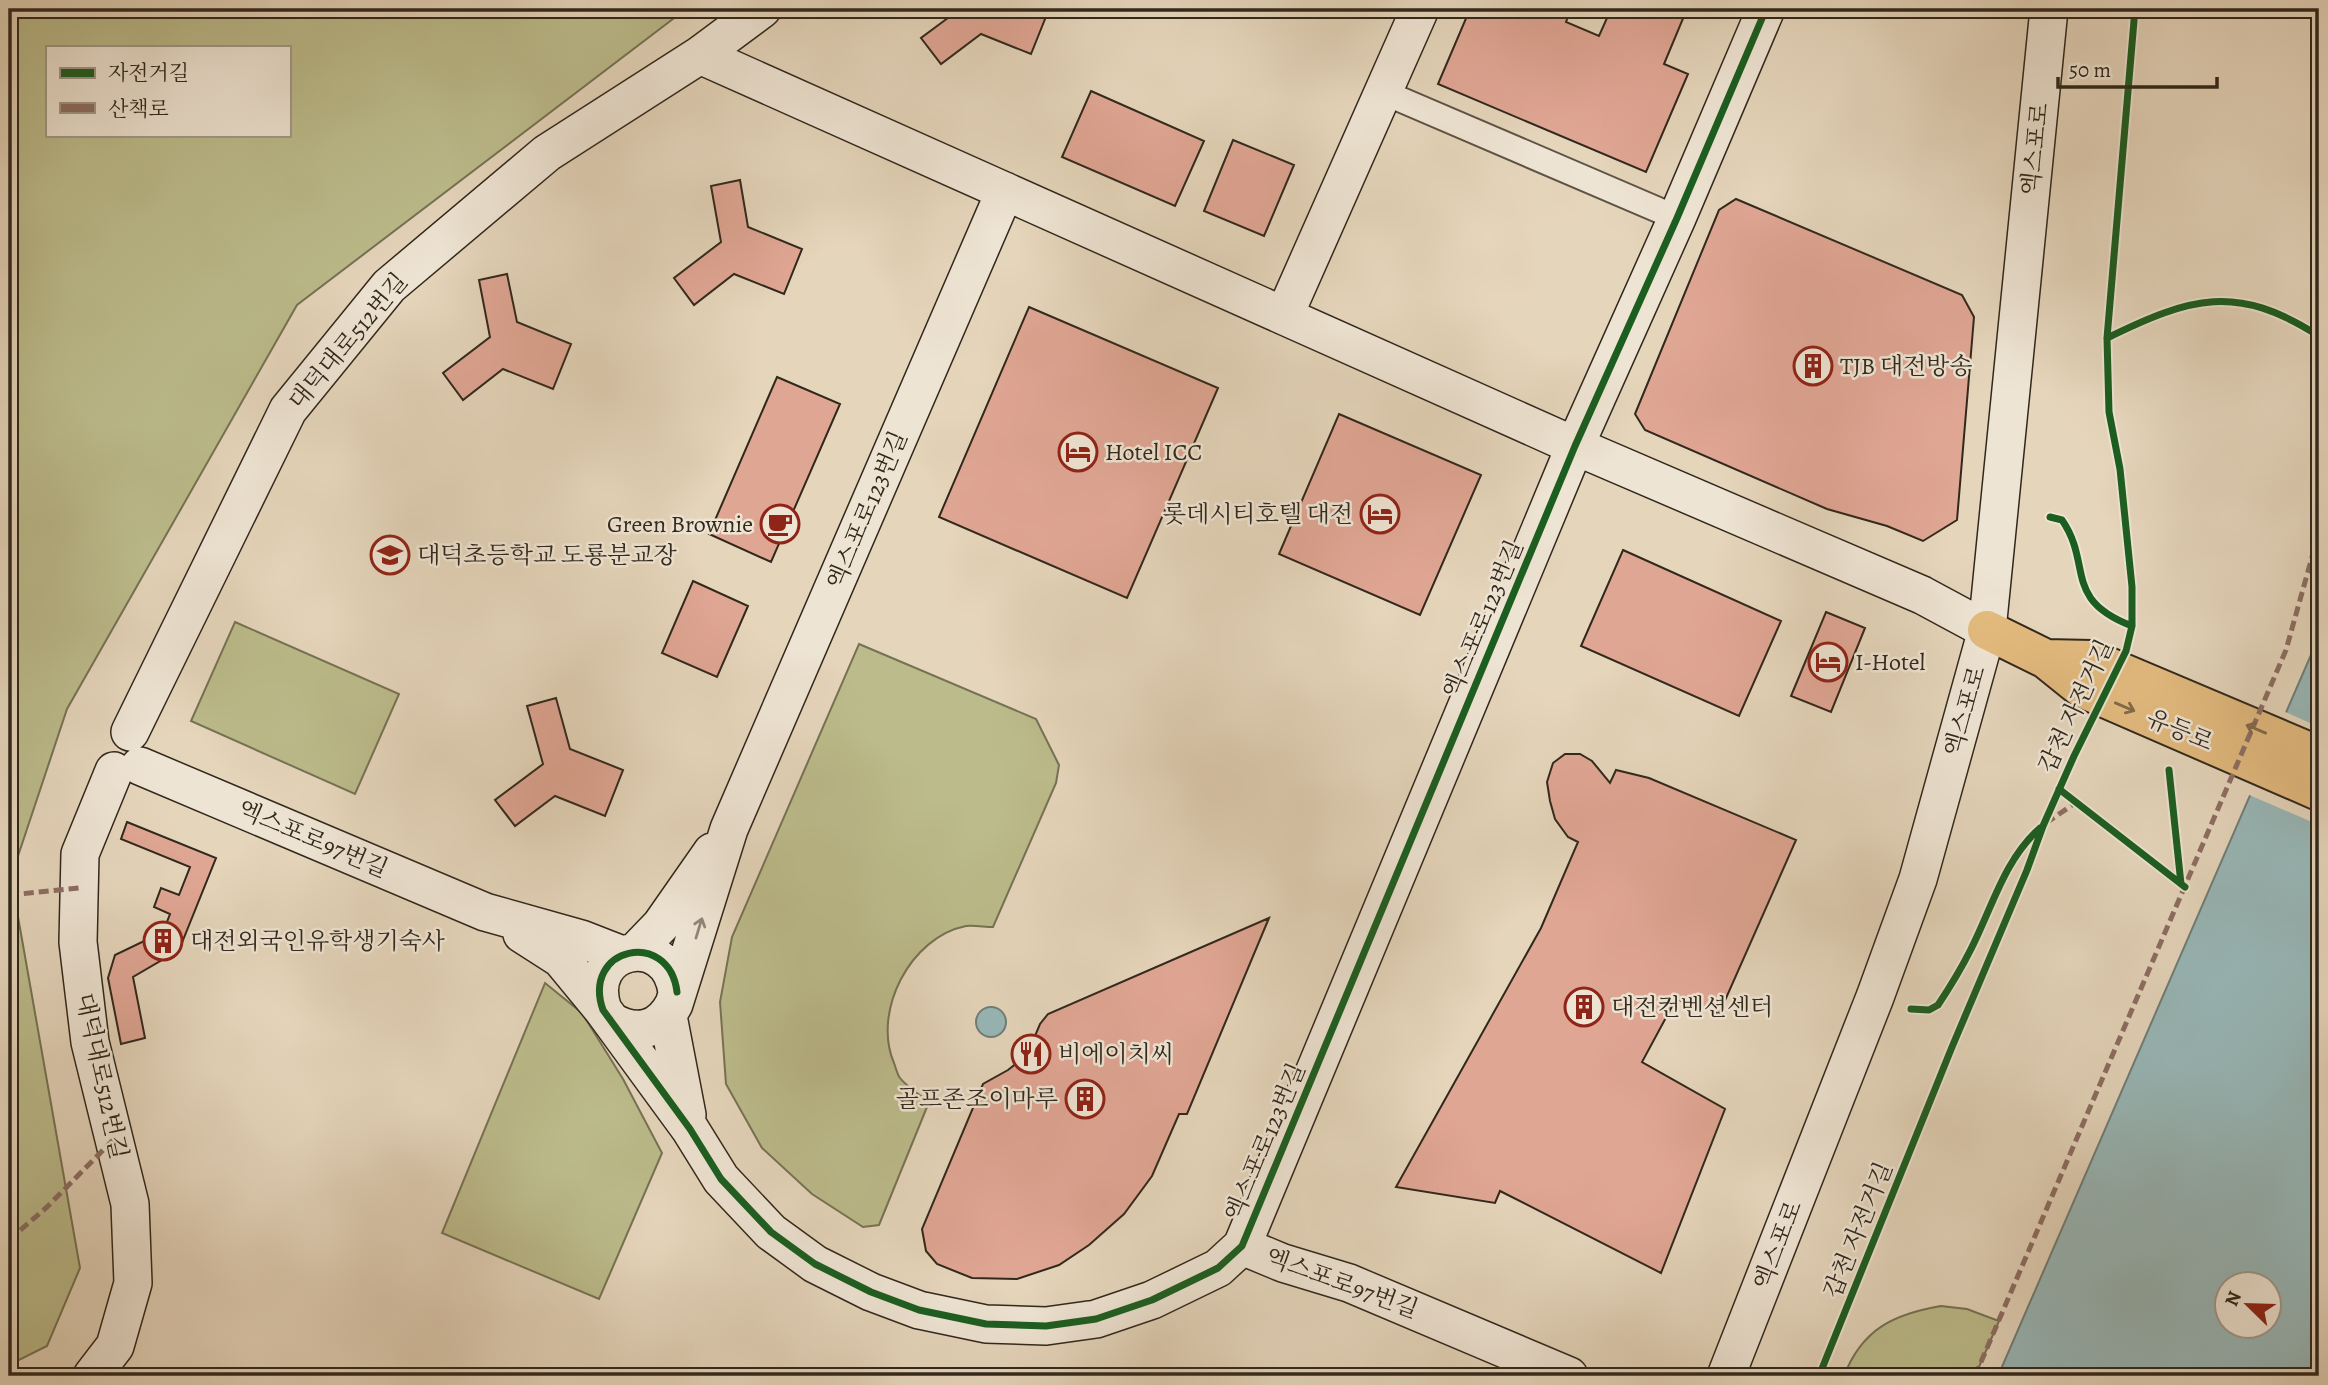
<svg xmlns="http://www.w3.org/2000/svg" width="2328" height="1385" font-family="Alegreya,'Noto Serif KR',serif">
	<style>
		.green { fill: #bcbb8b; stroke: #767254; stroke-width: 2; fill-rule: evenodd }
		.water { fill: #98b7b7; stroke: #6f7e79; stroke-width: 2; fill-rule: evenodd }
		.pier { fill: #e5d5bb }
		.building { fill: #e0a694; stroke: #31281c; stroke-width: 2 }
		.lines { fill: none; stroke-linecap: round; stroke-linejoin: round }
		.street-casing { stroke: #5e5344; stroke-width: 28 }
		.secondary-casing { stroke: #31281c; stroke-width: 40 }
		.primary-casing { stroke: #31281c; stroke-width: 42 }
		.street { stroke: #eee4d3; stroke-width: 24 }
		.secondary { stroke: #eee4d3; stroke-width: 37 }
		.primary { stroke: #e2ba7e; stroke-width: 38 }
		.quiet { stroke: #8d6e63; stroke-width: 5; stroke-dasharray: 10 5; stroke-linecap: butt }
		.cycleway-casing { stroke: #eee4d3; stroke-width: 11 }
		.cycleway { stroke: #1b5e20; stroke-width: 7 }
		.oneway { stroke: #816a48 }
		.oneway2 { stroke: #908678 }
		.labels { text-anchor: middle; dominant-baseline: central; stroke-width: 5; stroke-linejoin: round; paint-order: stroke }
		.street-label { font-size: 24px; fill: #31281c; stroke: #eee4d3 }
		.poi-label { font-size: 24px; fill: #31281c; stroke: #eee4d3; text-anchor: start }
	</style>
	<rect width="100%" height="100%" fill="#e5d5bb"/>
	<filter id="stains"><feTurbulence type="fractalNoise" baseFrequency=".00286" numOctaves="4"/><feColorMatrix values="0 0 0 0 .2 0 0 0 0 .09 0 0 0 0 .02 0 0 0 .5 -.17"/></filter>
	<radialGradient id="worn" r=".72"><stop offset=".6" stop-color="#630" stop-opacity="0"/><stop offset="1" stop-color="#630" stop-opacity=".3"/></radialGradient>
	<path class="green" d="M9,9H686L297,305L67,709L11,877L80,1268L47,1346L9,1365ZM47,47H289V135H47Z
		M235,622L399,694L355,794L191,721Z
		M859,644L1036,719L1059,765L1056,783L993,927C985,927 974,925 966,926C910,937 872,1012 894,1063C896,1068 897,1074 900,1078C907,1087 920,1095 929,1102L879,1225L863,1227L812,1194L762,1148L726,1084L720,1002L732,937Z
		M545,983L582,1013L623,1079L662,1153L599,1299L442,1233Z
		M1941,1306L1967,1309L1999,1321L1975,1376H1844C1862,1329 1894,1314 1941,1306Z"/>
	<path class="water" d="M2319,630V1376H1998L2314,648ZM2226,1284H2268V1326H2226Z
		M976 1022a15 15 0 1 1 30 0a15 15 0 1 1-30 0Z"/>
	<path class="pier" d="M2283,711L2319,727V825L2247,794Z"/>
	<path class="building" d="M960,9H1049L1031,54L981,34L941,64L921,38Z
		M1470,9H1571L1566,22L1599,36L1611,9H1687L1664,64L1688,74L1646,172L1438,84Z
		M1091,91L1204,141L1175,206L1062,157Z
		M1233,140L1294,165L1264,236L1204,211Z
		M740,180L748,227L802,249L784,294L734,274L694,305L674,278L721,242L711,186Z
		M1736,199L1962,295L1974,317L1957,520L1923,541L1887,526L1827,509L1645,430L1635,414L1719,210Z
		M507,274L517,322L571,344L553,389L503,369L463,400L443,373L490,337L479,280Z
		M1029,307L1218,388L1127,598L939,517Z
		M777,377L840,404L771,562L709,534Z
		M1339,414L1481,475L1420,615L1279,554Z
		M1623,550L1781,621L1739,716L1581,646Z
		M693,581L748,606L717,677L662,653Z
		M1826,612L1865,628L1831,712L1791,696Z
		M556,698L570,749L623,770L605,816L555,796L515,826L495,800L543,764L527,706Z
		M1565,754H1580L1592,761L1610,783L1616,770L1649,778L1796,840L1719,1014L1676,999L1642,1062L1725,1109L1661,1273L1500,1191L1495,1203L1396,1187L1541,928L1578,842L1568,837L1555,819L1550,801L1547,782L1553,763Z
		M127,822L216,858L179,950L133,977L145,1038L121,1044L108,978L115,955L163,932L170,914L154,907L161,888L179,895L190,867L121,839Z
		M1269,918L1187,1114H1179L1152,1176L1124,1214L1089,1245L1059,1265L1017,1279L972,1278L937,1264L926,1251L922,1229L983,1084L1008,1070L1027,1055L1040,1024L1048,1014Z"/>
	<g class="lines">
		<defs>
			<path id="street" d="M1383,92L1677,218"/>
			<path id="secondary" d="M700,55L1575,446L1922,595L1987,630
				M1284,316L1420,9
				M130,732L288,410L389,286L547,153L700,55L762,9
				M140,766L485,912L581,939L622,955
				M522,934L561,959L603,1010
				M635,952L661,925L712,852
				M677,992C669,928 581,947 603,1010L690,1129L721,1179L771,1232L815,1264L871,1292L919,1310L986,1324L1046,1326L1096,1319L1152,1300L1218,1268L1242,1246L1575,446L1677,218L1766,9
				M668,1016L687,1115
				M611,1021C636,1036 660,1031 674,1004L729,829L1005,191
				M1242,1246L1283,1263L1349,1283L1569,1376
				M92,1376L115,1346L133,1283L130,1204L90,1042L78,942L80,854L114,771
				M1726,1376L1875,997L1918,879L1987,630L2049,9"/>
			<path id="primary" d="M1987,630L2046,659L2082,688L2319,791
				M2046,659L2092,660L2319,756"/>
		</defs>
		<use href="#street" class="street-casing"/>
		<use href="#secondary" class="secondary-casing"/>
		<use href="#primary" class="primary-casing"/>
		<use href="#street" class="street"/>
		<use href="#secondary" class="secondary"/>
		<use href="#primary" class="primary"/>
		<path class="quiet" d="M2046,823L2081,799
			M9,892L20,894L79,888
			M9,1240L47,1207L114,1139
			M1975,1376L2286,650L2319,532"/>
		<defs>
			<path id="cycleway" d="M2107,338C2191,297 2236,283 2319,336
				M2050,517L2062,520C2093,565 2062,599 2132,626
				M2169,770L2181,884
				M2059,789L2185,887
				M677,992C669,928 581,947 603,1010L690,1129L721,1179L771,1232L815,1264L871,1292L919,1310L986,1324L1046,1326L1096,1319L1152,1300L1218,1268L1242,1246L1575,446L1677,218L1766,9
				M1911,1009L1929,1010L1938,1005C1950,987 1961,969 1971,949C1992,908 2004,860 2040,828
				M1819,1376L1952,1047L2027,870L2043,826L2074,756L2126,651L2132,626V587L2120,469L2109,412L2107,338L2135,9"/>
		</defs>
		<use href="#cycleway" class="cycleway-casing"/>
		<use href="#cycleway" class="cycleway"/>
	</g>
	<defs><path id="oneway-shaft" d="M-6 0H5M1.5-3L5.5 0L1.5 3" fill="none" stroke-width="1.6" stroke-linecap="round" stroke-linejoin="round" transform="scale(1.75)"/></defs>
	<g class="oneway">
		<use href="#oneway-shaft" transform="translate(2125 707) rotate(23)"/>
		<use href="#oneway-shaft" transform="translate(2256 729) rotate(-157)"/>
	</g>
	<use class="oneway2" href="#oneway-shaft" transform="translate(699 928) rotate(-73)"/>
	<defs>
		<symbol id="building-ring" viewBox="-11 -11 22 22"><circle r="9.5" fill="#eee4d3" stroke="#8f2418" stroke-width="1.5"/><path d="M-4-6H4V6H1V3H-1V6H-4ZM-2.5-4.3h1.7v1.8h-1.7ZM.8-4.3h1.7v1.8H.8ZM-2.5-1h1.7V.8h-1.7ZM.8-1h1.7V.8H.8Z" fill="#8f2418"/></symbol>
		<symbol id="hotel-ring" viewBox="-11 -11 22 22"><circle r="9.5" fill="#eee4d3" stroke="#8f2418" stroke-width="1.5"/><path d="M-6-4.5h1.5V1H6V5H4.5V3h-9V5H-6ZM-4 0a1.8 1.8 0 1 1 3.6 0ZM.5 0V-2.5h3Q6-2.5 6 0Z" fill="#8f2418"/></symbol>
		<symbol id="cafe-ring" viewBox="-11 -11 22 22"><circle r="9.5" fill="#eee4d3" stroke="#8f2418" stroke-width="1.5"/><path d="M-5.5-4.5H6V0H3Q3 3.5 0 3.5H-2.5Q-5.5 3.5-5.5 0ZM3-3.2v2h1.7v-2ZM-6 4.5H4V6H-6Z" fill="#8f2418"/></symbol>
		<symbol id="school-ring" viewBox="-11 -11 22 22"><circle r="9.5" fill="#eee4d3" stroke="#8f2418" stroke-width="1.5"/><path d="M0-5L7-2L0 1L-7-2ZM-4 1L0 2.5L4 1V4Q0 6-4 4Z" fill="#8f2418"/></symbol>
		<symbol id="restaurant-ring" viewBox="-11 -11 22 22"><circle r="9.5" fill="#eee4d3" stroke="#8f2418" stroke-width="1.5"/><path d="M-5-6h1v4h1v-4h1v4h1v-4h1v5L-1.5 .5V6h-2V.5L-5-1ZM5-6V6H3V1.5H1.5Q1.5-4 5-6Z" fill="#8f2418"/></symbol>
	</defs>
	<g fill-rule="evenodd">
		<use href="#building-ring" x="1791" y="344" width="44" height="44"/>
		<use href="#hotel-ring" x="1056" y="430" width="44" height="44"/>
		<use href="#hotel-ring" x="1358" y="492" width="44" height="44"/>
		<use href="#cafe-ring" x="758" y="502" width="44" height="44"/>
		<use href="#school-ring" x="368" y="533" width="44" height="44"/>
		<use href="#hotel-ring" x="1806" y="640" width="44" height="44"/>
		<use href="#building-ring" x="141" y="919" width="44" height="44"/>
		<use href="#building-ring" x="1562" y="985" width="44" height="44"/>
		<use href="#restaurant-ring" x="1009" y="1032" width="44" height="44"/>
		<use href="#building-ring" x="1063" y="1077" width="44" height="44"/>
	</g>
	<g class="labels">
		<g class="street-label">
			<text transform="translate(2035 149) rotate(-84)">엑스포로</text>
			<text transform="translate(348 341) rotate(-50)">대덕대로512번길</text>
			<text transform="translate(867 510) rotate(-67)">엑스포로123번길</text>
			<text transform="translate(1483 619) rotate(-67)">엑스포로123번길</text>
			<text transform="translate(2076 706) rotate(-65)">갑천 자전거길</text>
			<text transform="translate(1965 711) rotate(-74)">엑스포로</text>
			<text transform="translate(2180 730) rotate(23)">유등로</text>
			<text transform="translate(313 839) rotate(23)">엑스포로97번길</text>
			<text transform="translate(102 1076) rotate(78)">대덕대로512번길</text>
			<text transform="translate(1265 1142) rotate(-67)">엑스포로123번길</text>
			<text transform="translate(1858 1230) rotate(-68)">갑천 자전거길</text>
			<text transform="translate(1778 1245) rotate(-69)">엑스포로</text>
			<text transform="translate(1342 1283) rotate(20)">엑스포로97번길</text>
		</g>
		<g class="poi-label">
			<text x="1840" y="366">TJB 대전방송</text>
			<text x="1105" y="452">Hotel ICC</text>
			<text x="1353" y="514" text-anchor="end">롯데시티호텔 대전</text>
			<text x="753" y="524" text-anchor="end">Green Brownie</text>
			<text x="417" y="555">대덕초등학교 도룡분교장</text>
			<text x="1855" y="662">I-Hotel</text>
			<text x="190" y="941">대전외국인유학생기숙사</text>
			<text x="1611" y="1007">대전컨벤션센터</text>
			<text x="1058" y="1054">비에이치씨</text>
			<text x="1058" y="1099" text-anchor="end">골프존조이마루</text>
		</g>
	</g>
	<rect width="2328" height="1385" fill="none" stroke="#e5d5bb" stroke-width="35"/>
	<rect x="10" y="10" width="2307" height="1364" fill="none" stroke="#31281c" stroke-width="3.5"/>
	<rect x="18" y="18" width="2293" height="1350" fill="none" stroke="#31281c" stroke-width="2"/>
	<rect x="46" y="46" width="245" height="91" fill="#eee4d3" stroke="#a2998a" stroke-width="2"/>
	<rect x="60" y="68" width="35" height="10" fill="#1b5e20" stroke="#a2998a" stroke-width="2"/>
	<text x="108" y="80" font-size="21" fill="#31281c">자전거길</text>
	<rect x="60" y="103" width="35" height="10" fill="#8d6e63" stroke="#a2998a" stroke-width="2"/>
	<text x="108" y="116" font-size="21" fill="#31281c">산책로</text>
	<g transform="translate(2248 1305) rotate(293)"><circle r="33" fill="#eee4d3" stroke="#a2998a" stroke-width="2"/>
	<path d="M0-5L12 26L0 18L-12 26Z" fill="#8f2418"/>
	<text y="-10" font-size="19" font-weight="bold" text-anchor="middle" fill="#31281c">N</text>
	</g>
	<path d="M2058 77v10h159v-10" fill="none" stroke="#31281c" stroke-width="3.5"/>
	<text x="2069" y="77" font-size="21" fill="#31281c" stroke="#eee4d3" stroke-width="5" paint-order="stroke">50 m</text>
	<rect width="100%" height="100%" filter="url(#stains)"/>
	<rect width="100%" height="100%" fill="url(#worn)"/>
</svg>
